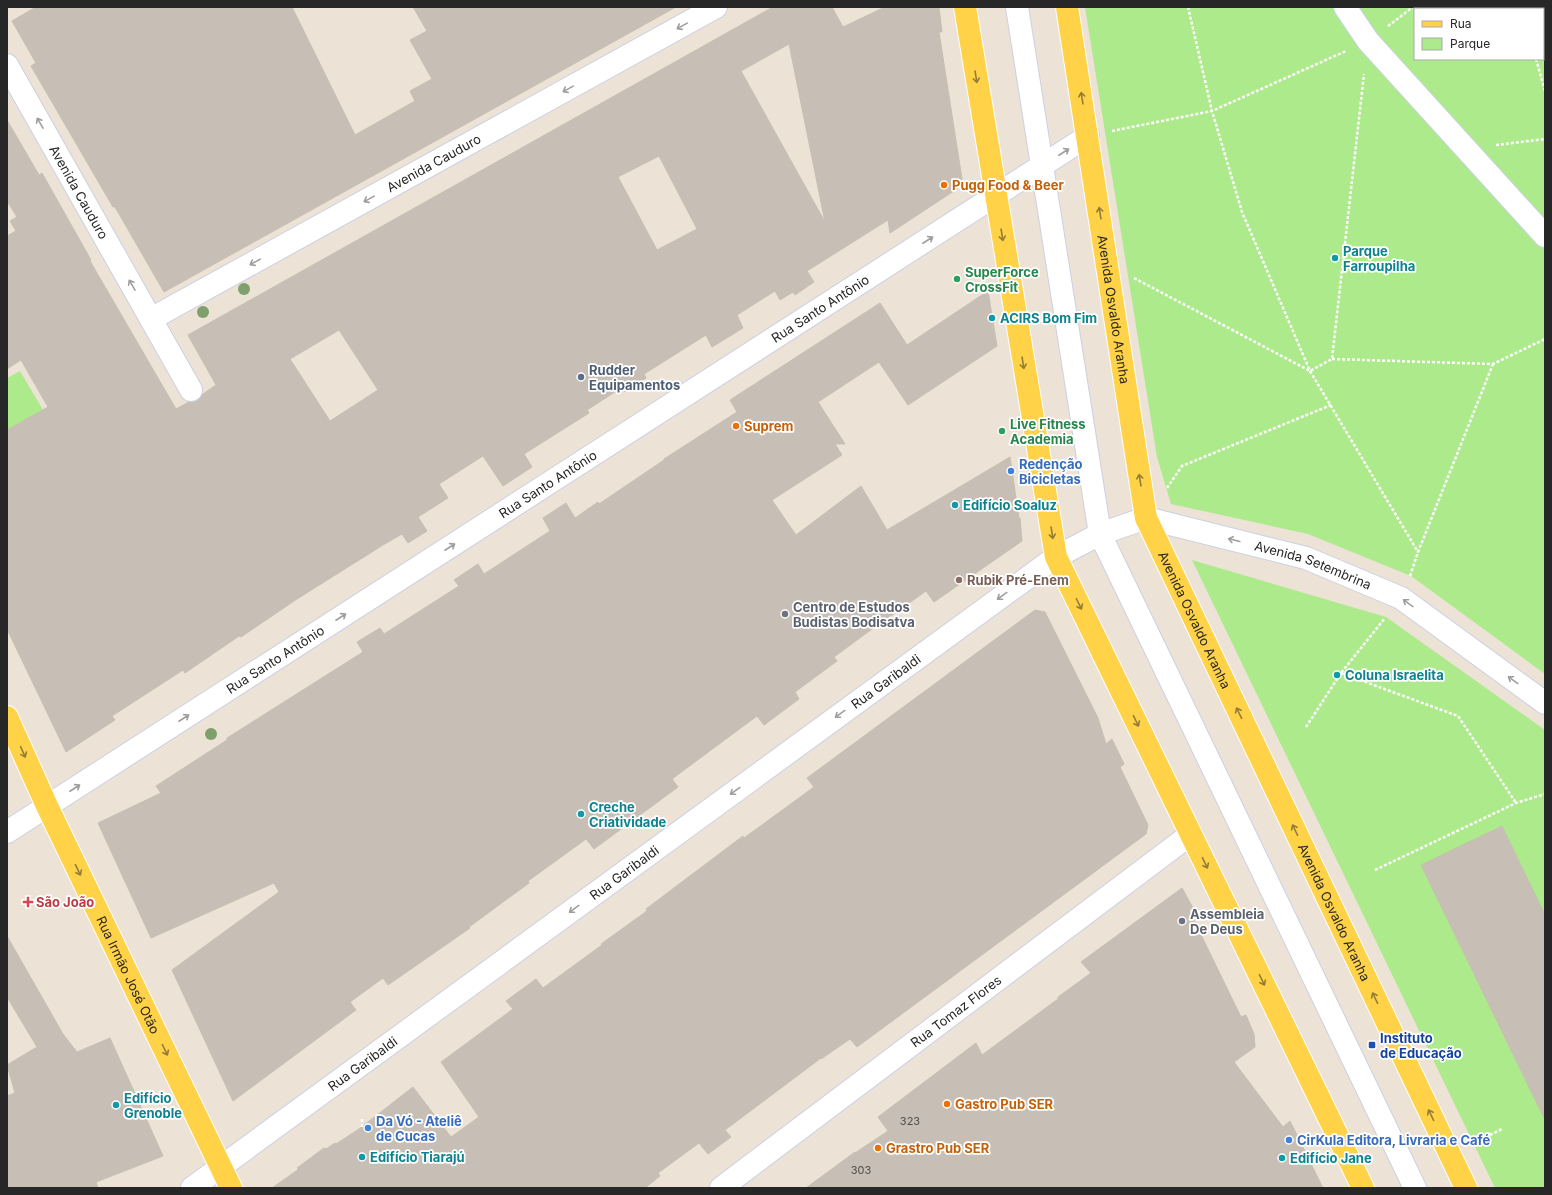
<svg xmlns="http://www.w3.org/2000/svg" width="1552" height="1195" font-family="Inter,sans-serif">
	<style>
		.green { fill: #adea8b; fill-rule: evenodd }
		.building { fill: #c7bfb6; stroke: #c7bfb0; fill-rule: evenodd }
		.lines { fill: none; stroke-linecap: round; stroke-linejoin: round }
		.minor-casing { stroke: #cbd0e3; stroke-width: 24 }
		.major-casing { stroke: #fff; stroke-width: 24 }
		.path { stroke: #fff; stroke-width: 2.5; stroke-dasharray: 3 2; stroke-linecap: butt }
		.minor { stroke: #fff; stroke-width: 22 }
		.major { stroke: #ffd248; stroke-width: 22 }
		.tree { fill: #7fa06a }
		.oneway { stroke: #9e9e9e }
		.oneway2 { stroke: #937c38 }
		.food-dot { fill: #e8710a; stroke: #fff; stroke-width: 1.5 }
		.culture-dot { fill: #0f9aa8; stroke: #fff; stroke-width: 1.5 }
		.leisure-dot { fill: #2e9e5b; stroke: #fff; stroke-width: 1.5 }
		.service-dot { fill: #5c6f8a; stroke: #fff; stroke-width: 1.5 }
		.shop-dot { fill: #3f7fe0; stroke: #fff; stroke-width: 1.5 }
		.education-dot { fill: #8d6e63; stroke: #fff; stroke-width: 1.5 }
		.worship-dot { fill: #6b7280; stroke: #fff; stroke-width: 1.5 }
		.health-dot { fill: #e0444e; stroke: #fff; stroke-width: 1.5 }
		.transit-dot { fill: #1a4fb4; stroke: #fff; stroke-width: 1.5 }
		.labels { text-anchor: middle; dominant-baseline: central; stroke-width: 3.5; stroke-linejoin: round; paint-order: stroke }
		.number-label { font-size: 11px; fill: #4f4d4b }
		.street-label { font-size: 13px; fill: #272727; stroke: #fff }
		.food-label { font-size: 13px; font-weight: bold; fill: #c56008; stroke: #fff; text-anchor: start }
		.culture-label { font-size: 13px; font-weight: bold; fill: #0d838f; stroke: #fff; text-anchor: start }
		.leisure-label { font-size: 13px; font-weight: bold; fill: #27864d; stroke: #fff; text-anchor: start }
		.service-label { font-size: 13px; font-weight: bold; fill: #4e5e75; stroke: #fff; text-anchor: start }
		.shop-label { font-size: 13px; font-weight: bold; fill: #366cbe; stroke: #fff; text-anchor: start }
		.education-label { font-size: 13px; font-weight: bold; fill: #785e54; stroke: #fff; text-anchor: start }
		.worship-label { font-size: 13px; font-weight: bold; fill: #5b616d; stroke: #fff; text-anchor: start }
		.health-label { font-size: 13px; font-weight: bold; fill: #be3a42; stroke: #fff; text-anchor: start }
		.transit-label { font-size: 13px; font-weight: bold; fill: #164399; stroke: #fff; text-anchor: start }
	</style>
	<rect width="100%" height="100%" fill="#ece2d6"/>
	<path class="green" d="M1085,7H1545V674L1411,576L1308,534L1171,504L1157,457ZM1415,9H1543V59H1415Z
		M20,371L43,410L7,430V378Z
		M1192,560L1386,617L1545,730V1188H1495Z"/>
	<path class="building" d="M36,7H292L355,135L415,101L410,91L432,79L410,40L427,31L413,7H676L164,292L115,207H113L31,66L36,63L12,21Z
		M773,7H832L843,27L885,7H939L942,32H939L962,179L957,189L890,233L888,220L807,271L814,282L795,295L793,292L780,300L775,291L737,315L743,328L712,347L706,335L644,374L646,378L624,392L621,388L587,410L589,413L524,454L532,467L503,486L483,456L439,484L448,498L418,517L427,531L408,543L402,534L383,545L297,599L241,637L239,636L185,673L183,670L112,716L115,720L66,752L7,629V430L48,407L21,360L7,369V236L16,231L10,221L17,217L7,201V120L39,175L42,173L91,260L90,261L176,409L189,402L197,401L203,394L216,385L188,335ZM789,44L825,222L741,71ZM659,156L697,229L657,250L618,177ZM339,330L378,390L330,421L290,359Z
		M988,291L997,346L908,405L879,362L818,402L845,444H835L842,455L772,500L796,535L861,486L887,530L1010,457L1019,518H1020L1022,541L934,602L926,591L891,616V615L834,657L837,661L795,692L799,699L764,725L757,716L672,779L678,787L594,849L586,839L528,881L529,883L469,927L470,928L388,985L383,978L350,1002L356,1010L233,1101L172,970L279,892L274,883L151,938L98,823L161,793L156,786L227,740V738L363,652L357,642L380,628L384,634L459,586L454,580L478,564L484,574L550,531L543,518L566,503L575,518L598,502L599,504L664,460V459L737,412L730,400L880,303L907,345Z
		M1035,610L1045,612L1098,718L1106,744L1112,739L1124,764L1120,767L1148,825L1146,834L857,1047L850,1039L821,1059V1058L725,1130L731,1137L708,1154L699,1143L658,1173L660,1176L645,1188H272L299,1169L297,1168L324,1148L326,1149L335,1143L336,1144L359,1129L413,1087L451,1137L479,1117L441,1062L513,1009L506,1001L536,979L543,988L602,945L601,944L647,911L646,909L743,836L744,838L814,787L807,778Z
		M1502,826L1545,915V1120L1421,865Z
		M1182,888L1193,908L1189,910L1241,1017L1246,1015L1254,1034L1255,1047L1234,1062L1283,1127L1290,1121L1323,1188H806L855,1152V1153L888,1131L878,1117L976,1043L982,1055L1058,999V997L1091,973L1081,962Z
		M7,936L63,1034L77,1052L110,1038L163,1156L96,1182L98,1188H7V1096L15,1093L7,1065L37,1047L7,997Z"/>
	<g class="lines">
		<defs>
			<g id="minor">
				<path d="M1017,7L1100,534L1415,1188"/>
				<path d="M1345,7L1368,41L1545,236"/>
				<path id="s1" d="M7,65L191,390"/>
				<path id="s2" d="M151,319L716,7"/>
				<path id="s3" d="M7,832L1088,136"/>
				<path id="s4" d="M192,1188L1056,557L1100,534L1146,518L1306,558L1401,598L1545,703"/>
				<path id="s5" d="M721,1188L1191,834"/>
			</g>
			<g id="major">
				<path d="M965,7L1056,557L1363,1188"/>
				<path id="s6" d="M1067,7L1146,518L1466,1188"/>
				<path id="s7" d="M7,717L47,806L231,1188"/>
			</g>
		</defs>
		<use href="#minor" class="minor-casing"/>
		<use href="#major" class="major-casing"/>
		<path class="path" d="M1188,7L1212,111L1242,212L1310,371L1418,552
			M1520,7L1521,9
			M1388,26L1413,7
			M1536,59L1545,91
			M1112,131L1212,111L1346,51
			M1496,145L1545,139
			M1134,278L1310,371L1332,359L1364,74
			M1332,359L1493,364L1545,339
			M1167,488L1182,466L1331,405
			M1410,576L1418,552L1493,364
			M1341,673L1458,716L1516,803
			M1306,727L1341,673L1385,618
			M1375,870L1516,803L1545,794
			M362,1127V1118
			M1472,1144L1502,1129"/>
		<use href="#minor" class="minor"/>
		<use href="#major" class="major"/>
	</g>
	<g class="tree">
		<circle cx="244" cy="289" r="6"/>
		<circle cx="203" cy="312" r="6"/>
		<circle cx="211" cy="734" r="6"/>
	</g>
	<defs><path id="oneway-shaft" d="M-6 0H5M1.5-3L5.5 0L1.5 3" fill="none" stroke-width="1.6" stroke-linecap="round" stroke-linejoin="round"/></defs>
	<g class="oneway">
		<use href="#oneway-shaft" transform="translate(682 26) rotate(151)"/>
		<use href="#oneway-shaft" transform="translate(568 89) rotate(151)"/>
		<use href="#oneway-shaft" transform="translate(40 123) rotate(-120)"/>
		<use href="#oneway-shaft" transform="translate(1064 152) rotate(-33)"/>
		<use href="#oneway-shaft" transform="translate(369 199) rotate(151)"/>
		<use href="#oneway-shaft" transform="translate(928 240) rotate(-33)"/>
		<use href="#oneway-shaft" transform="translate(255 262) rotate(151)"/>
		<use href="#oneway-shaft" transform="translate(132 285) rotate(-120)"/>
		<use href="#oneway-shaft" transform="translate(1234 540) rotate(-166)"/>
		<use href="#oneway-shaft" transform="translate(450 547) rotate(-33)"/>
		<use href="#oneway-shaft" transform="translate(1002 596) rotate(144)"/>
		<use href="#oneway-shaft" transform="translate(1408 603) rotate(-144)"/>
		<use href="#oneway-shaft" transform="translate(341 617) rotate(-33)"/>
		<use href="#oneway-shaft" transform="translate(1513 680) rotate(-144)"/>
		<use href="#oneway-shaft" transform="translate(840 714) rotate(144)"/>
		<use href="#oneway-shaft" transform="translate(184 718) rotate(-33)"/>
		<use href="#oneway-shaft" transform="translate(75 788) rotate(-33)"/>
		<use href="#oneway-shaft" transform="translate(735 791) rotate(144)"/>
		<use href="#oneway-shaft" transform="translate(574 909) rotate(144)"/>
	</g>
	<g class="oneway2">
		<use href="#oneway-shaft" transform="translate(976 77) rotate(81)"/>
		<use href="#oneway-shaft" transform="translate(1082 98) rotate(-99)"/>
		<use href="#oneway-shaft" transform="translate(1100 213) rotate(-99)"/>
		<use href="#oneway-shaft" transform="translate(1002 235) rotate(81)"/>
		<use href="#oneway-shaft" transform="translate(1023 363) rotate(81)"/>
		<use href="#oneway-shaft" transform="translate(1140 480) rotate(-99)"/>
		<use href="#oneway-shaft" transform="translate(1052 533) rotate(81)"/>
		<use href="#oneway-shaft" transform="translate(1079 604) rotate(64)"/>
		<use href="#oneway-shaft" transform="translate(1239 713) rotate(-116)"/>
		<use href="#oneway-shaft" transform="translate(1136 721) rotate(64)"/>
		<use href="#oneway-shaft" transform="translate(23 752) rotate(66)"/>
		<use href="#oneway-shaft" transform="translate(1295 830) rotate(-116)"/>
		<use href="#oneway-shaft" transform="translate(1205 863) rotate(64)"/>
		<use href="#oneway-shaft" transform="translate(78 870) rotate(64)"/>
		<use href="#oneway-shaft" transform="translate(1262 980) rotate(64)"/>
		<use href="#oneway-shaft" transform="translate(1375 998) rotate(-116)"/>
		<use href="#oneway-shaft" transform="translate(165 1050) rotate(64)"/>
		<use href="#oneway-shaft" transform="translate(1431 1115) rotate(-116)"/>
	</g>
	<g class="food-dot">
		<circle cx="944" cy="185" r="4"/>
		<circle cx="736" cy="426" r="4"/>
		<circle cx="947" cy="1104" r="4"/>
		<circle cx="878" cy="1148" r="4"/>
	</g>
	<g class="culture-dot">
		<circle cx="1335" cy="258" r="4"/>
		<circle cx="992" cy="318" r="4"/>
		<circle cx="955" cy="505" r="4"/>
		<circle cx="1337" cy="675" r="4"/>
		<circle cx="581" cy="814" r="4"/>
		<circle cx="116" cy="1105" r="4"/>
		<circle cx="362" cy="1157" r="4"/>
		<circle cx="1282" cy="1158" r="4"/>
	</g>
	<g class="leisure-dot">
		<circle cx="957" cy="279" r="4"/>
		<circle cx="1002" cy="431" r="4"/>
	</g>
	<circle class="service-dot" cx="581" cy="377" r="4"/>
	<g class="shop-dot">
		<circle cx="1011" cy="471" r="4"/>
		<circle cx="368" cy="1128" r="4"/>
		<circle cx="1289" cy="1140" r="4"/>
	</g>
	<circle class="education-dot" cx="959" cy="580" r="4"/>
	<g class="worship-dot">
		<circle cx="785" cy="614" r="4"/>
		<circle cx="1182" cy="921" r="4"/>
	</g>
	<path class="health-dot" d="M26 896h4v4h4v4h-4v4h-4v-4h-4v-4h4z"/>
	<rect class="transit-dot" x="1368" y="1041" width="8" height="8" rx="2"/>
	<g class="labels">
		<g class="number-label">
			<text x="910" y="1121">323</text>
			<text x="861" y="1170">303</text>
		</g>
		<g class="street-label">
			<text stroke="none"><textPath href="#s2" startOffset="323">Avenida Cauduro</textPath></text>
			<text stroke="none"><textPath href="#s1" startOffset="146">Avenida Cauduro</textPath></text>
			<text stroke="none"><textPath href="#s3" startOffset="967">Rua Santo Antônio</textPath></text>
			<text stroke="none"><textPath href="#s6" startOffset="306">Avenida Osvaldo Aranha</textPath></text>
			<text stroke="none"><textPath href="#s3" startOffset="643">Rua Santo Antônio</textPath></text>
			<text stroke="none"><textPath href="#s4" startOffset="1342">Avenida Setembrina</textPath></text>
			<text stroke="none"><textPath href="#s6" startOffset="630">Avenida Osvaldo Aranha</textPath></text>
			<text stroke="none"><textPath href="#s3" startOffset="319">Rua Santo Antônio</textPath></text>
			<text stroke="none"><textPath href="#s4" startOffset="859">Rua Garibaldi</textPath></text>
			<text stroke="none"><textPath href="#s4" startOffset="535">Rua Garibaldi</textPath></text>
			<text stroke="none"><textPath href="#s6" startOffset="954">Avenida Osvaldo Aranha</textPath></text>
			<text stroke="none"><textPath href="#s7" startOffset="285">Rua Irmão José Otão</textPath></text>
			<text stroke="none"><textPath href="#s5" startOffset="294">Rua Tomaz Flores</textPath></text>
			<text stroke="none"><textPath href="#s4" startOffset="211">Rua Garibaldi</textPath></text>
		</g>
		<g class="food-label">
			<text x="952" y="185">Pugg Food &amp; Beer</text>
			<text x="744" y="426">Suprem</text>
			<text x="955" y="1104">Gastro Pub SER</text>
			<text x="886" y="1148">Grastro Pub SER</text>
		</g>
		<g class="culture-label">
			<text x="1343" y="251">Parque<tspan x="1343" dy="15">Farroupilha</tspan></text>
			<text x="1000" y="318">ACIRS Bom Fim</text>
			<text x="963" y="505">Edifício Soaluz</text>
			<text x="1345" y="675">Coluna Israelita</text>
			<text x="589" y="807">Creche<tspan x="589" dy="15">Criatividade</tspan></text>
			<text x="124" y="1098">Edifício<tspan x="124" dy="15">Grenoble</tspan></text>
			<text x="370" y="1157">Edifício Tiarajú</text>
			<text x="1290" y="1158">Edifício Jane</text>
		</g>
		<g class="leisure-label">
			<text x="965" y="272">SuperForce<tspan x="965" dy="15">CrossFit</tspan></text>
			<text x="1010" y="424">Live Fitness<tspan x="1010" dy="15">Academia</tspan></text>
		</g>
		<g class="service-label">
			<text x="589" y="370">Rudder<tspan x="589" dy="15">Equipamentos</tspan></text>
		</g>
		<g class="shop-label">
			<text x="1019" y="464">Redenção<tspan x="1019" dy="15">Bicicletas</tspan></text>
			<text x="376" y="1121">Da Vó - Ateliê<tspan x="376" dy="15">de Cucas</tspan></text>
			<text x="1297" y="1140">CirKula Editora, Livraria e Café</text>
		</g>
		<g class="education-label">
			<text x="967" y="580">Rubik Pré-Enem</text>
		</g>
		<g class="worship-label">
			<text x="793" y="607">Centro de Estudos<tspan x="793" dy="15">Budistas Bodisatva</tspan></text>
			<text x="1190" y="914">Assembleia<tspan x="1190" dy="15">De Deus</tspan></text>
		</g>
		<g class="health-label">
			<text x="36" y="902">São João</text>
		</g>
		<g class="transit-label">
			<text x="1380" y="1038">Instituto<tspan x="1380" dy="15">de Educação</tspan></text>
		</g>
	</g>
	<rect width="1552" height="1195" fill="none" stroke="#272727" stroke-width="16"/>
	<rect x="1414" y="8" width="130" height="52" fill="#ffffff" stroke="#a9a9a9"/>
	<rect x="1422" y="21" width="20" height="6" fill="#ffd248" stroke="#a9a9a9"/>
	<text x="1450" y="28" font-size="12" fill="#272727">Rua</text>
	<rect x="1422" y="38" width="20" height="12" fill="#adea8b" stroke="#a9a9a9"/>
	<text x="1450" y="48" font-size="12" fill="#272727">Parque</text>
</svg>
